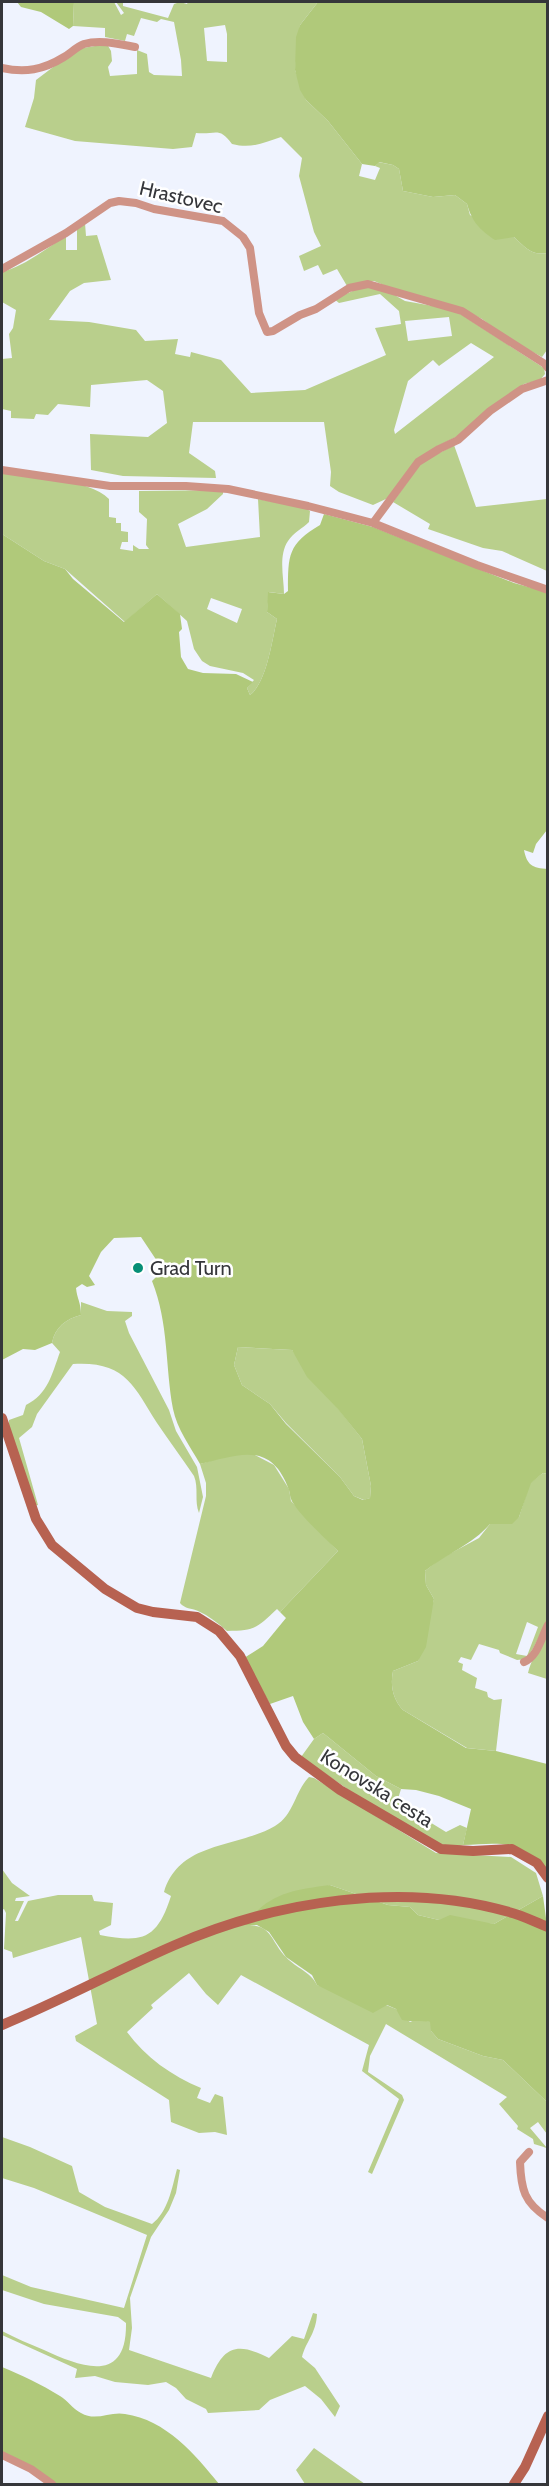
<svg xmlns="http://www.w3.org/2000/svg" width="549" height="2486" font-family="Cabin,sans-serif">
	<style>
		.green { fill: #b9cf8c; fill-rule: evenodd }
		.forest { fill: #b0c97a; fill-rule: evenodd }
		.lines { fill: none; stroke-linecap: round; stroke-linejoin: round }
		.street { stroke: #cf9386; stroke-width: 8 }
		.secondary { stroke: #b76251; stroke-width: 10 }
		.poi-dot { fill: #078f77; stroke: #fff; stroke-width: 2 }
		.labels { text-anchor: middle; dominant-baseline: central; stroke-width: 5; stroke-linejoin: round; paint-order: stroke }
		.street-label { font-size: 20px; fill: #35363a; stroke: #fff }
		.poi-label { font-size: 20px; fill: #35363a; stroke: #fff; text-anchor: start }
	</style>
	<rect width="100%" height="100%" fill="#eff3fe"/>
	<path class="green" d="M74,2H114L121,15L124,13L116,2H123V6L168,18L174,4L180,2L187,4L188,2H318L300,25L295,70L306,100L328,121L362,164L359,176L375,180L380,168L375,166L378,162L393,165L399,169L403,191L433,197L455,195L467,204L470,215L506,237H514C525,247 531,256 547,253V350L542,357L510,340L482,319L460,308L398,291L374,281L358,283L347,286L337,269L323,275L318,265L304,271L299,256L321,246L314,232L299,176L302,158L281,137C263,143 251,149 232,144C219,126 216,135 196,133L192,147L173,149L75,141L25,127L34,98L36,80L77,49L107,44L111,51L112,61L108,67L110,76L137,74V50L147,54L149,72L154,75L182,76L181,60L174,22L161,19L157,22L141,18L134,36L127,34L125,41L105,37V28L73,26ZM225,25L227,34V62L207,61L204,28Z
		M85,223L86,236L97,235L111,280L84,283L70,291L49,320L89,322L136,330L145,341L178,339L175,354L190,357L191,352L221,360L251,393L305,390L386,355L375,328L401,324L399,311L380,294L339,303L334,299L362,287L384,289L405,301L444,308L459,313L544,368L545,374L540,380L524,384L501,400L466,432L438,446L388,498L373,505L339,492L330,486L331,472L324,422H193L189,453L215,471L216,478L123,476L91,470L90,434L148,437L167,423L163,391L147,380L91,385L90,407L58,404L48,415L36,414L34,419L11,418V411L2,409V359L12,358L9,334L13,328L16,310L2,302V272C25,266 45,249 66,236V250H77V228ZM449,317L452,336L408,341L405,321ZM471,343L494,357L395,434L394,430L408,381L433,360L439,366Z
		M454,445L476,507L547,499V571L502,551L483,548L428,529L430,524L393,502L421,463Z
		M2,473C31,477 88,478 109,499V517L116,518V523H121V531L128,532V542H122L120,549L133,551V545L139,549H149L146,545L147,519L139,512V491L223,490V494L207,509L178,524L186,547L260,537L258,499L305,508L310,511L309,522C303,528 293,533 288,541C278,556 284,578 284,594L269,592L267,612L277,619C272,640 267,682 250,695L247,688L254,680L243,673L210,666L202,661L194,649L187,621L157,594L125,622L65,569L44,561L2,534ZM211,598L242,609L237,623L207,609Z
		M81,1302L107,1311L132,1312V1316L125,1321L129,1333L169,1410L176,1431L197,1467L203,1497L199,1513C194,1501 199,1488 194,1476C182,1458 169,1441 157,1423C133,1385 125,1361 73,1364L37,1414L32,1427L19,1438L38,1505L34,1506L9,1427V1420L23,1415L26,1405C48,1394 52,1374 60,1352L52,1343C55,1327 66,1319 81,1315Z
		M238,1347L292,1350L362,1439L371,1486L370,1498L364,1500L354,1496L340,1477L286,1423L270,1404L242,1385L234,1365Z
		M237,1453L253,1454L274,1465L289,1489L291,1501L338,1551L280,1612L277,1609C256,1629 254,1631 227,1631C218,1623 209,1616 198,1611C191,1608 185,1609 180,1603L206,1496V1483L200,1464Z
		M543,1473L547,1474V1621L534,1647L526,1659L517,1660L500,1653L499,1650L479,1644L471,1660L461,1657L458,1662L463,1664L462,1670L477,1678L475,1688L487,1692L488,1697L494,1700L502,1699L496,1751L467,1748L403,1710C393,1699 390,1686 393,1671L418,1661L434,1599L426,1585L425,1571L440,1559L479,1538L490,1524L519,1517L530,1483ZM527,1622L538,1627L527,1656L516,1654Z
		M547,1631V1679L528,1673C531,1659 541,1645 547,1631Z
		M323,1733L376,1776L401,1789L397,1802L446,1832L460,1825L467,1828L463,1845L439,1852L301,1757L314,1739Z
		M309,1777L314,1778L436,1853L511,1857L536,1873L543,1896L494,1924L439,1920L418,1915L410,1907L388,1905L330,1885L245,1925C273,1924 270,1941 286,1957C297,1969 310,1971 317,1985L386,2005L396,2009L410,2022L417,2019L431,2022V2031L438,2039L483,2056L503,2060L547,2102V2134L538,2122L530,2128L547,2148L534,2144L533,2139L517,2129L518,2126L499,2104L507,2097L386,2024L370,2056L368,2072L402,2095L404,2100L372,2174L368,2172L399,2099L362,2071L369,2045L241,1975L218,2005L206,1994L189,1973L151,2005L153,2008L127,2032C145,2057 172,2076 201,2088L197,2098L210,2103L215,2094L223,2097L227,2135L215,2132L199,2133L171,2122L169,2100L76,2041L75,2036L97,2024L81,1937L13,1958L12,1952L4,1949L6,1913L4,1909L2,1910V1869L12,1883L30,1896L16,1898L15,1901H24L15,1921H18L28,1901L58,1895H92L94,1901L113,1903L111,1925L99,1931L100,1935C142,1943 157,1940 171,1896L164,1892C180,1841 235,1849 275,1826C294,1815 295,1791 309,1777Z
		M2,2137L30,2147L72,2166L79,2192L105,2207L152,2224C168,2212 172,2188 177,2169L180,2170L176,2193L169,2210L151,2237L130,2298L132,2328L129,2350L211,2378C224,2346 237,2342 269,2358L292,2336L304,2339L313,2313L317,2314C316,2334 306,2341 302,2357L315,2368L340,2406L335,2417L321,2399L305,2386L270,2400L259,2410L208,2413L206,2409L186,2399L176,2388L166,2382L148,2385L115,2382L95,2376L75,2378L77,2369L2,2335V2331C15,2338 30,2344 44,2350C81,2367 127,2385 126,2323L118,2317L44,2304L2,2290V2275L31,2287L124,2308L147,2235L34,2188L2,2178Z
		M314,2448L365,2484H305L296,2470Z"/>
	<path class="forest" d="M17,2H74L73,26L69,29L41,12L21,7Z
		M318,2H547V253C531,256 525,247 514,237L495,240C480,230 472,222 467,204L455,195L433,197L403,191L399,169L393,165L379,162L375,166L362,164L328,121L306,100L300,90L295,70L296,37L300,25Z
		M324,514L373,527L514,583L547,592V830L536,844L533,853L524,850C527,865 532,868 548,869L547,1474L543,1473L531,1483L519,1517L512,1524H490C472,1545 446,1554 425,1571L426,1585L434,1599L426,1647L418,1661L393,1671C390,1686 393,1699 403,1710L466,1748L496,1751L547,1764V1870C519,1839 502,1843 463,1845L471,1809L439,1796L416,1790L401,1789L376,1776L323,1733L314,1739L303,1722L293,1696L270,1704L244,1658L263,1646L286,1618L280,1612L338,1551C327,1540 296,1512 291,1499C290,1497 290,1493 289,1490C271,1440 238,1455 200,1464C190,1446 177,1429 173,1409C165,1365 169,1324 152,1281L163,1270L141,1237L114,1238L101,1252L89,1276L95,1285L87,1287L82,1284L76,1288C77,1299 81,1302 81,1315C66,1319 55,1327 52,1343L35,1350L23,1349L2,1360V534L44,561L65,569L73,579L124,622L157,594L180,614L182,629L179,632L181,657L188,669L203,673L236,674L253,682L247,688L250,695C267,682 272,640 277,619L267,612L268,592L284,594L288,591C288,555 288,544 320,525ZM238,1347L292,1350L307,1377L337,1408L362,1439L371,1486L370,1498L363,1500L354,1496L340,1477L286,1424L270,1404L242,1385L234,1365Z
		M330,1885L388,1905L410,1907L418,1915L439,1920L450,1915L494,1924L543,1896L548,1933L547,2102L503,2060L483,2056L438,2039L431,2031L430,2022C420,2020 412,2022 402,2020L396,2009L387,2005L373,2013L317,1985L312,1975L286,1957L269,1932L257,1925H245C268,1893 293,1890 330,1885Z
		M2,2367C21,2375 41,2384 60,2396C67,2400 73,2409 81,2413C96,2422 110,2411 125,2414C166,2420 195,2454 219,2484H56L2,2452Z"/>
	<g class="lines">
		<path class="street" d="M2,68C25,73 43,70 64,57C71,53 76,47 84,44C100,39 119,44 135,47
			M2,269L66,233L110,203L119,201L136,203L154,209L223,221L243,237L250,248L259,313L267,332L273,331L300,315L316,309L349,288L368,284L462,311L545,364L548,368
			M2,470L110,486H186L228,489L308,506L373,523L477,565L548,590
			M373,523L418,462L439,449L458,440L490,411L522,389L548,380
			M524,1662C538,1656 541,1638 548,1625
			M529,2152L520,2162C521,2189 524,2203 548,2218
			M2,2455L31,2469L52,2484"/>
		<path class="secondary" d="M2,1418L36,1519L52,1545L105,1589L137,1608L153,1612L197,1617L219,1631L240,1656L286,1746L295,1757L340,1790L441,1849L473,1851L512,1849L537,1863L548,1878
			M2,2025C61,2001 117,1970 175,1945C276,1901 402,1881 509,1912C522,1915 535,1922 548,1927
			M514,2484L525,2467L548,2416"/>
	</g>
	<circle class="poi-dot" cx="138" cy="1268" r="6"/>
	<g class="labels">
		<g class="street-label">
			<text transform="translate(181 197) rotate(13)">Hrastovec</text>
			<text transform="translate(377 1788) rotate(32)">Konovska cesta</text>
		</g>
		<g class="poi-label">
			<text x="150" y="1268">Grad Turn</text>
		</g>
	</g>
	<rect width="549" height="2486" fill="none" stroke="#35363a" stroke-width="6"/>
</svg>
